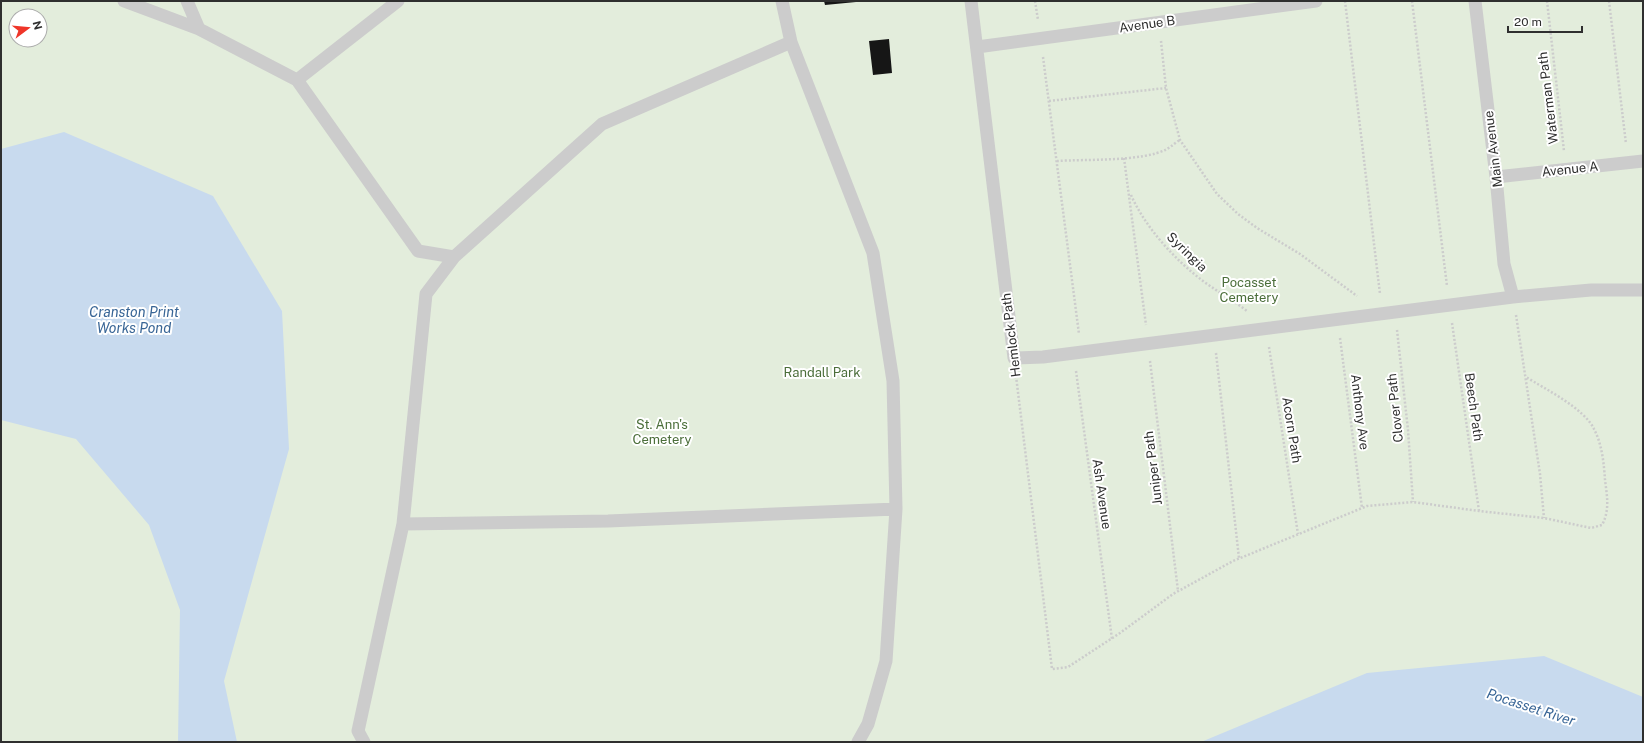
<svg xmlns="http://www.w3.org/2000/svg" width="1644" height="743" font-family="'Public Sans',sans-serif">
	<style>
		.green { fill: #e3eddc; fill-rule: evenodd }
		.water { fill: #c8daee }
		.building { fill: #161616 }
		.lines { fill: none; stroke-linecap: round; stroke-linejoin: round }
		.path { stroke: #ccc; stroke-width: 2.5; stroke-dasharray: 2 2; stroke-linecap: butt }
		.lane { stroke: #ccc; stroke-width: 13 }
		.labels { text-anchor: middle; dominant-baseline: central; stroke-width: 4; stroke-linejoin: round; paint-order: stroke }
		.street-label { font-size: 13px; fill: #2f2f2f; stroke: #fff }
		.park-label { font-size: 13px; fill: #4b6e3a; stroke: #fff }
		.water-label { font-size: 14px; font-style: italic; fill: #386596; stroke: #fff }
	</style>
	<rect width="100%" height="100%" fill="#fff"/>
	<path class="green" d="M1,1H1643V742H1ZM16,16H40V40H16Z"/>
	<path class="water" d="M64,132L213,196L282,311L289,449L224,681L237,742H178L180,610L149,525L76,439L1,420V149Z
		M1544,656L1643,697V742H1201L1367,673Z"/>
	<path class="building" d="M824,1H856V2L825,5Z
		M889,39L892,73L873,75L869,41Z"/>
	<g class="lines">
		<path class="path" d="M1035,1L1038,20
			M1345,1L1380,294
			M1412,1L1447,286
			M1547,1L1564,151
			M1609,1L1626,144
			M1161,41L1166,88L1180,140L1217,194L1238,214L1257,228L1300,254L1357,296
			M1043,57L1079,334
			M1049,101L1166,88
			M1124,158L1146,325
			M1057,161C1085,159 1143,162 1167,149C1172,146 1176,142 1180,140
			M1131,195C1145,227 1175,260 1203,281C1218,292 1233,300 1247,311
			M1516,315L1540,474L1544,518
			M1452,323L1479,511
			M1397,330L1408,430L1413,502
			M1340,338L1362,508
			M1269,347L1298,534
			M1216,353L1239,558
			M1150,361L1178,591
			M1076,371L1112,639
			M1016,376L1052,669L1068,667L1120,633L1173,594L1233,561L1367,506L1413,502L1479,511L1544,518L1591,528L1602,525C1610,510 1607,496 1605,480C1604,464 1602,444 1594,429C1584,408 1545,389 1526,377"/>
		<path class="lane" d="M124,1L199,29L297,80L418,251L454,257L602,124L791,42
			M187,1L199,29
			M782,1L791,42L873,253L893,381L896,509L886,661L868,724L858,742
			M971,1L1014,358L1043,357L1513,297L1591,290H1643
			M1475,1L1496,177L1504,264L1513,297
			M977,47L1316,1
			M297,80L398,1
			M1496,177L1643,161
			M403,524L608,521L896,509
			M364,742L358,731L403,524L426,294L454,257"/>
	</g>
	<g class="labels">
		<g class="street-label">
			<text transform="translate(1147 24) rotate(-8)">Avenue B</text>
			<text transform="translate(1548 98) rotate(-97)">Waterman Path</text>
			<text transform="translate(1493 149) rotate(-97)">Main Avenue</text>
			<text transform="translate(1570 169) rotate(-6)">Avenue A</text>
			<text transform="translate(1187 252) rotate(44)">Syringia</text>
			<text transform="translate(1011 335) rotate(-97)">Hemlock Path</text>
			<text transform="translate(1474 407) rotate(82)">Beech Path</text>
			<text transform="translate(1395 408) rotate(-96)">Clover Path</text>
			<text transform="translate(1360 412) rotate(83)">Anthony Ave</text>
			<text transform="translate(1292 430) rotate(81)">Acorn Path</text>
			<text transform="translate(1153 468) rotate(-97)">Juniper Path</text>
			<text transform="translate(1102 494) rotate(82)">Ash Avenue</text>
		</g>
		<g class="park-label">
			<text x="1249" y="282">Pocasset<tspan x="1249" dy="15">Cemetery</tspan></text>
			<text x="822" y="372">Randall Park</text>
			<text x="662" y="424">St. Ann's<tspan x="662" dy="15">Cemetery</tspan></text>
		</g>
		<g class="water-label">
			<text x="134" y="312">Cranston Print<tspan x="134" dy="16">Works Pond</tspan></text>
			<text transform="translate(1531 707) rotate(18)">Pocasset River</text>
		</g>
	</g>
	<rect width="1644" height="743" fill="none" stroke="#2f2f2f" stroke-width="4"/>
	<g transform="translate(28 28) rotate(74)"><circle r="19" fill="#ffffff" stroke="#acacac"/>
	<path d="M0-3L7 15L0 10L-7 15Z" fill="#ef3529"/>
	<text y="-6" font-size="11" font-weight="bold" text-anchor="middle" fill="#2f2f2f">N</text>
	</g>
	<path d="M1508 26v6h74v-6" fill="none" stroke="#2f2f2f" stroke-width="2"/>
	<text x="1514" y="26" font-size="12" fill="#2f2f2f" stroke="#ffffff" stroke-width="3" paint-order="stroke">20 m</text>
</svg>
